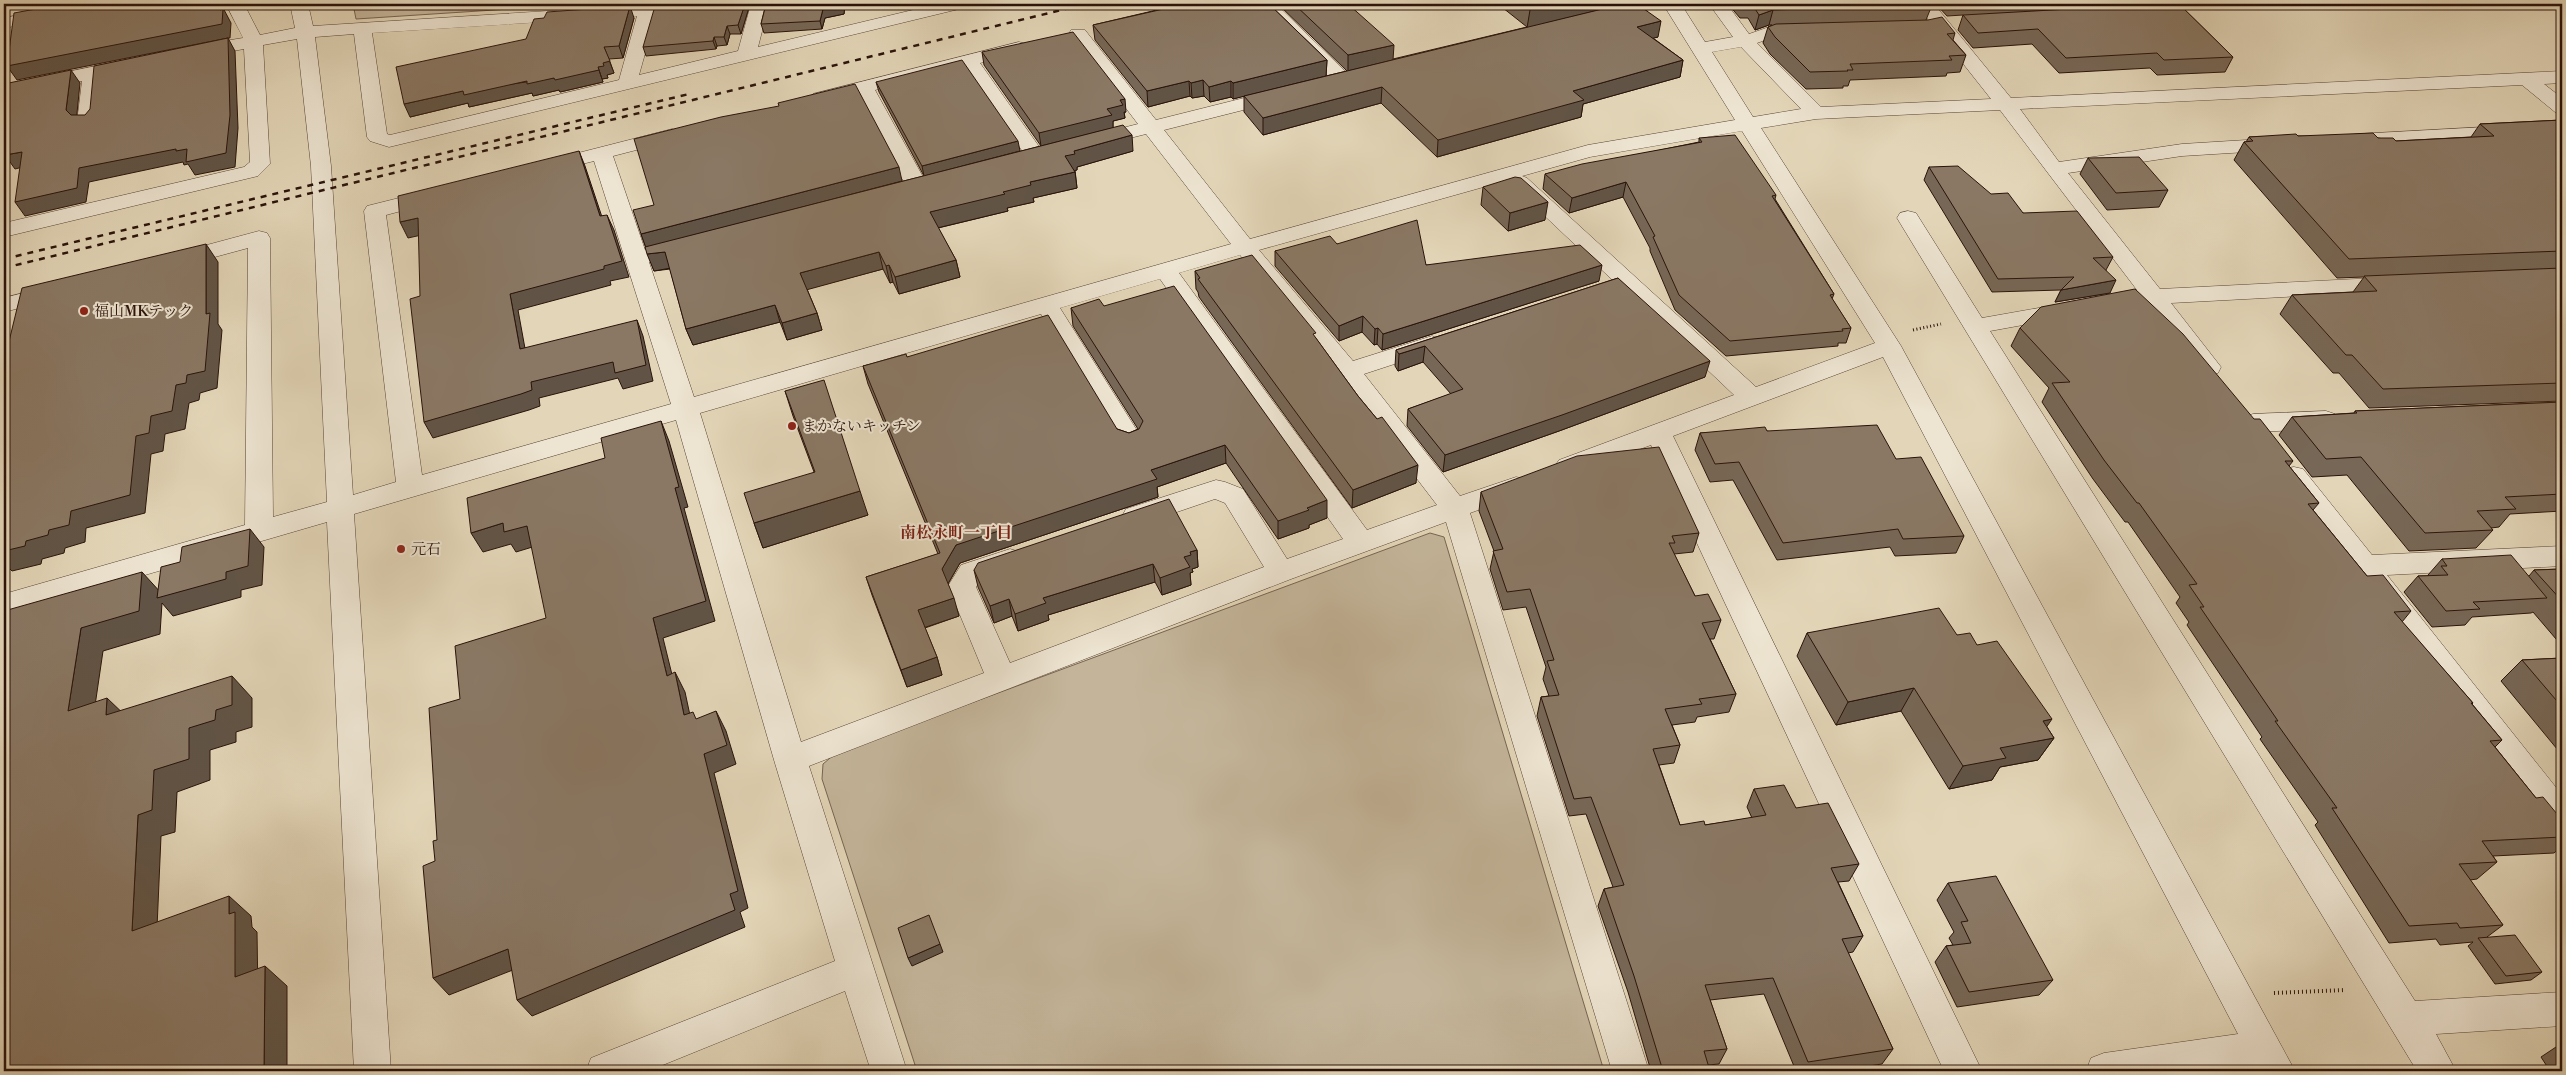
<svg xmlns="http://www.w3.org/2000/svg" width="2566" height="1075" font-family="'Libre Bodoni','Noto Serif JP',serif">
	<style>
		.green { fill: #c4b59a; stroke: #776452 }
		.lines { fill: none; stroke-linecap: round; stroke-linejoin: round }
		.minor-casing { stroke: #584436; stroke-width: 1 }
		.path-far1 { stroke: #2a130a; stroke-width: 3; stroke-dasharray: 1 2.5; stroke-linecap: butt }
		.path { stroke: #2a130a; stroke-width: 4; stroke-dasharray: 1 3; stroke-linecap: butt }
		.minor { fill: #ede4d1; fill-rule: evenodd }
		.rail { stroke: #2a130a; stroke-width: 2.5; stroke-dasharray: 6 6; stroke-linecap: butt }
		.wall { fill: #776756; stroke: #2a130a }
		.shaded-wall { fill: #615446; stroke: #2a130a }
		.building { fill: #8a7864; stroke: #2a130a }
		.poi-dot { fill: #8f2418; stroke: #ede4d1; stroke-width: 2 }
		.labels { text-anchor: middle; dominant-baseline: central; stroke-width: 4; stroke-linejoin: round; paint-order: stroke }
		.poi-label { font-size: 15px; fill: #2a130a; stroke: #ede4d1; text-anchor: start }
		.neighbourhood-label { font-size: 16px; font-weight: bold; fill: #7a1f14; stroke: #ede4d1 }
	</style>
	<rect width="100%" height="100%" fill="#e3d6b8"/>
	<filter id="stains"><feTurbulence type="fractalNoise" baseFrequency=".004" numOctaves="4"/><feColorMatrix values="0 0 0 0 .2 0 0 0 0 .09 0 0 0 0 .02 0 0 0 .5 -.17"/></filter>
	<radialGradient id="worn" r=".72"><stop offset=".6" stop-color="#630" stop-opacity="0"/><stop offset="1" stop-color="#630" stop-opacity=".3"/></radialGradient>
	<path class="green" d="M353,4H587L356,19Z
		M1430,533L1444,537L1604,1071H917L822,779L823,764L836,753Z"/>
	<g class="lines">
		<defs>
			<path id="minor" d="M80,4H117L114,8L108,9L4,28V18Z
				M226,4H244L260,35L295,28L290,4H308L313,26L659,4L639,75L738,51L751,4H769L758,47L938,4H968L965,8L959,9L389,147L370,141L367,137L354,34L315,37L331,166L353,495L396,482L364,211L367,206L435,189L443,190L446,195L443,200L386,215L422,475L671,404L594,161L546,173L539,171L536,167L539,163L672,129L679,131L682,135L679,139L613,156L645,250L684,240L692,242L695,247L692,252L649,262L694,397L1231,244L1146,134L1094,147L1087,145L1084,141L1087,137L1138,124L1069,34L1071,30H1085L1156,120L1280,89L1287,91L1290,95L1287,99L1164,130L1250,239L1588,145L1735,120L1663,4H1681L1705,42L1733,37L1709,4H1727L1749,34L1769,27L1810,28L1812,32L1810,36L1771,38L1757,43L1821,107L1991,99L1916,4H1934L2011,98L2562,71V83L2544,84L2562,98V114L2555,112L2522,85L2020,109L2059,162L2182,144L2279,138L2286,140L2289,144L2286,148L2279,150L2182,156L2068,173L2160,289L2396,277L2404,279L2407,284L2404,289L2396,291L2171,303L2221,367L2218,373L2209,375L2200,373L2147,304L2131,302L2127,297L2131,292L2137,290L2000,110L1816,119L1761,128L1901,346L2295,1071H2257L2255,1067L2228,1071H2086L2091,1058L2104,1053L2238,1034L1883,357L1673,436L1982,1071H1944L1651,445L1568,475L1559,472L1555,466L1559,460L1734,395L1513,186L1509,182L1512,179L1259,250L1353,361L1432,336L1440,339L1444,344L1440,349L1364,374L1460,496L1516,477L1525,479L1529,486L1525,493L1470,513L1649,1071H1612L1446,522L1291,579L809,766L907,1071H871L845,991L648,1071H586L591,1058L835,961L774,760L676,420L354,514L391,1071H354L327,522L4,616V594L245,525L248,248L174,268L166,266L163,261L166,256L259,231L267,233L270,238L273,517L327,502L311,166L297,39L263,45L270,164L258,176L4,237V223L244,167L250,162L244,49L194,58L187,56L185,52L187,48L194,46L243,38ZM637,16L619,80L390,135L387,134L372,33ZM1741,47L1801,109L1753,117L1712,52ZM1742,131L1875,343L1756,387L1527,178L1522,176L1590,157ZM1240,255L1339,377L1437,505L1367,530L1179,273ZM1160,279L1343,539L1287,559L1243,489L1225,482L1216,480L1126,509L1122,516L1126,523L1136,526L1215,499L1225,503L1264,567L1010,663L976,587L981,579L1020,566L1024,559L1020,552L1010,549L961,565L948,586L984,673L801,742L700,413L1041,314L1121,446L1130,449L1139,446L1143,440L1060,308Z
				M1257,4H1276L1350,76L1353,80L1350,84H1336Z
				M1629,4H1657L1654,8L1606,21L1600,20L1597,16L1600,12Z
				M1019,42L1026,44L1028,48L1026,52L980,63L1045,155L1042,159L1035,161L1028,159L964,68L875,90L928,186L924,190L917,192L910,190L906,186L858,94L820,104L813,102L810,98L813,94Z
				M130,59L137,61L139,65L137,69L101,77L97,122L94,126H80L77,122L82,81L4,97V85Z
				M2562,123V135L2357,146L2350,144L2347,140L2350,136L2357,134Z
				M1908,211L1916,213L1982,318L2067,303L2075,305L2079,310L2075,315L2067,317L1990,331L2415,1001L2562,992V1026L2436,1034L2456,1071H2417L1897,218L1900,213Z
				M55,285L63,287L67,292L63,297L4,312V298Z
				M2326,411L2335,414L2339,420L2335,426L2326,429L2253,432L2244,429L2240,423L2244,417L2253,414Z
				M2294,467L2303,469L2372,555L2562,546V566L2387,575L2562,795V833L2550,829L2285,483L2281,476L2285,469Z"/>
		</defs>
		<use href="#minor" class="minor-casing"/>
		<path class="path-far1" d="M1913,330L1941,324"/>
		<path class="path" d="M2274,993L2345,990"/>
		<use href="#minor" class="minor"/>
		<path class="rail" d="M4,259L689,94
			M4,268L1086,4"/>
	</g>
	<path class="wall" d="M750,4L741,34H730L727,45L717,46L716,49L646,56L643,47Z
		M766,4H845L844,14L825,18L822,29L764,33L761,24Z
		M1178,4H1269L1327,60L1326,76L1347,71L1278,4H1348L1393,59L1527,27L1498,4H1619V5L1658,37L1653,38L1683,60L1680,77L1583,104L1581,117L1437,157L1381,103L1263,135L1244,112V96L1233,99L1231,97L1210,102L1204,96L1192,98L1190,96L1148,107L1095,40L1093,25L1178,5Z
		M1728,4H1930L1932,5L1926,20L1955,33L1953,40L1966,55L1960,72L1947,73L1946,76L1850,80L1848,86H1843V88L1806,89L1770,54L1763,43L1768,27L1772,25H1769L1755,30L1748,18H1740Z
		M1936,4H2179L2233,57L2225,72L2157,75L2150,68L2059,73L2032,44L1973,48L1958,30L1963,15L1947,16Z
		M634,18L623,58L609,59L614,73L607,75L608,78L602,79L603,82L560,92L559,90L533,96L532,93L469,107L468,103L410,117Z
		M982,52L1126,112H1124L1125,118L1113,121V128L1133,151L1077,167V170H1075L1077,188L1033,198L1034,202L1007,208L1008,211L938,228L956,260L960,277L899,294L893,282L890,283L883,269L807,289L817,313L822,330L787,340L780,322L693,345L686,329L670,269L654,271L641,234L902,181L839,197L924,176L879,92L876,82L1020,151L931,174L1041,146L984,65Z
		M2562,120V401L2369,408L2339,373H2333L2280,314L2292,295L2353,292L2364,277L2337,278L2234,160L2244,142H2246L2249,137L2298,136L2378,138L2396,141L2471,137L2480,124Z
		M1699,138L1776,195L1775,199L1834,294L1832,299L1851,328L1846,343H1838V346L1726,356L1675,310L1650,251V248L1623,197L1569,213L1543,189L1545,174L1699,142Z
		M2088,158L2168,190L2159,207L2107,210L2080,174Z
		M1929,167L2113,257L2106,270L2110,293L2055,302L2061,290L1992,292L1924,180Z
		M1483,187L1545,220L1508,231L1481,205Z
		M1337,244L1426,265L1599,281L1382,350L1377,344L1374,345L1362,332L1339,341L1275,266V251Z
		M1195,271L1315,337L1358,396L1377,419L1416,483L1352,508L1199,297L1198,292L1196,289Z
		M1618,278L1705,377L1559,431L1443,472L1407,426L1408,409L1451,394L1423,362L1398,371L1395,366L1396,350Z
		M1104,306L1327,518L1309,525V528L1278,539L1226,463L1157,487L1158,497L960,563L948,584L959,616L925,628L937,657L942,675L907,687L872,595L866,577L938,554L868,384L863,366L907,357L1129,433L1138,429L1073,326L1071,308Z
		M2020,328L2254,419L2293,461L2289,466L2319,503L2313,510L2367,576L2411,611L2402,622L2473,703L2472,704L2502,740L2495,747L2536,798L2562,820V846L2554,853L2493,856L2497,862L2477,879L2470,880L2503,925L2487,937L2542,972L2531,980L2495,984L2468,946L2473,942L2440,945L2436,939L2389,943L2315,825L2318,822L2260,739L2262,737L2187,625L2189,622L2176,603L2180,597L2128,522H2125L2093,479L2042,402L2049,388L2011,346Z
		M785,391L868,515L763,548L754,523L814,472L793,416Z
		M2562,402V511L2510,514L2499,527L2491,528L2493,530L2476,548L2409,551L2347,475L2312,477L2279,435L2292,417L2354,413L2355,411Z
		M1767,431L1896,459L1964,536L1956,553L1895,556L1890,547L1777,560L1733,480L1710,482L1695,450L1700,433Z
		M1481,492L1699,533L1693,552L1674,554L1695,596L1721,620L1714,639H1710L1736,694L1729,712L1697,717L1695,722L1672,725L1680,745L1674,763L1659,765L1680,825H1705L1752,818L1747,807L1754,789L1796,808L1859,864L1849,881L1838,882L1863,936L1853,952L1848,953L1893,1049L1882,1064L1836,1071H1796L1764,994L1710,1000L1727,1049L1719,1064L1708,1065L1710,1071H1651L1628,992L1598,906L1604,889L1613,887L1586,814L1569,816L1537,716L1541,697L1549,696L1543,679L1546,667L1526,607L1503,610L1490,569L1494,551L1479,511Z
		M1197,550L1198,567L1192,569L1193,572L1190,573L1191,585L1162,595L1155,582L1048,615L1049,620L1018,631L1012,616L994,623L978,587L974,570Z
		M2442,559L2529,576L2534,570L2562,569V646L2533,612L2531,613L2472,617L2465,625L2432,627L2404,592L2418,576H2428V575Z
		M1807,633L1957,635L1977,645L2047,727L2054,738L2038,760L2000,767L1992,780L1949,789L1901,711L1836,725L1797,656Z
		M2562,658V755L2501,681L2522,660Z
		M1948,883L2053,980L2039,995L1957,1007L1935,962L1946,946L1953,945L1949,938L1954,932L1937,900Z
		M2562,1043V1071H2550L2541,1057Z"/>
	<path class="shaded-wall" d="M28,4H71L33,11Z
		M205,4H212L214,21L206,7Z
		M221,4L231,23L230,38H228L235,51L238,128L235,167L195,175L188,164L184,165L183,162L89,182L86,202L25,216L15,202L79,168L228,38L17,80L7,66L220,10Z
		M745,4H750L741,34L738,25Z
		M842,4H845L844,14L825,18L822,29L820,21L823,9Z
		M1531,4H1619V5L1527,28Z
		M630,6L634,18L623,58L619,46Z
		M1773,10L1769,25L1755,30L1759,15Z
		M1661,21L1658,37L1634,43L1637,27Z
		M727,26L730,34L727,45L724,37Z
		M714,37L717,46L716,49L713,41Z
		M1394,45L1393,60L1348,71V55Z
		M604,47L614,73L607,75L608,78L602,79L598,67L603,63Z
		M1327,60L1326,76L1233,99V83Z
		M1683,60L1680,77L1583,104L1581,117L1437,157L1438,140L1573,91Z
		M71,70L80,83L76,123L66,110Z
		M599,70L603,82L560,92L559,90L533,96L532,93L469,107L468,103L410,117L404,104L463,91L554,78Z
		M1203,80L1204,96L1192,98L1191,83Z
		M1189,81L1190,96L1148,107L1147,91Z
		M1231,81V97L1210,102L1209,87Z
		M1382,87L1381,103L1263,135V118Z
		M1125,99L1126,112H1124L1125,118L1113,121V128L1041,146L1039,133L1107,109L1120,100Z
		M1132,135L1133,151L1077,167V170L1067,172L1065,156L1074,151Z
		M4,139H8L18,152L4,155Z
		M1018,141L1020,151L924,176L922,166Z
		M579,151L585,166L607,232L600,216Z
		M22,152L31,165L15,169L5,155Z
		M899,167L902,181L646,248L641,234Z
		M1075,172L1077,188L1033,198L1034,202L1007,208L1008,211L933,229L930,212L1003,192L1030,182Z
		M1626,182L1623,197L1569,213L1572,198Z
		M1548,202L1545,220L1508,231L1510,213Z
		M607,215L614,230L629,277L610,281L611,285L518,310L528,365L520,349L510,294L604,266Z
		M418,218L426,234L408,238L400,222Z
		M206,244L218,262V324L222,330L217,388L200,393L199,400L189,403L185,429L165,434L163,451L151,454L145,513L86,528L85,542L65,548L64,553L42,559L41,564L12,571L10,569L4,571V551L49,530L71,511L136,436L151,416L176,385L187,375L206,314Z
		M665,252L671,268L654,271L647,254Z
		M879,252L883,269L806,290L800,273Z
		M956,260L960,277L899,294L895,277Z
		M889,265L893,282L890,283L886,266Z
		M1602,265L1599,281L1382,350L1383,334Z
		M2116,280L2110,293L2055,302L2061,290Z
		M775,305L780,322L693,345L686,329Z
		M817,313L822,330L787,340L782,323Z
		M1363,316L1362,332L1339,341V326Z
		M637,320L643,336L653,381L623,389L618,378L539,398L540,406L529,410L433,438L424,422L531,382Z
		M1378,328L1377,344L1374,345L1375,329Z
		M1425,346L1423,362L1398,371L1399,354Z
		M1710,361L1705,377L1559,431L1443,472L1445,455Z
		M9,383L13,403L4,392V384Z
		M661,421L669,441L688,507L684,508L715,621L663,638L677,695L667,676L653,618L675,488Z
		M1225,445L1226,463L1157,487L1158,497L960,563L946,587L942,569L956,545L1151,470Z
		M1418,465L1416,483L1352,508L1353,490Z
		M860,491L868,515L763,548L754,523Z
		M1327,500V518L1309,525V528L1278,539V521L1307,508Z
		M503,523L527,526L539,545L516,552L511,544L483,552L471,533Z
		M250,529L264,547L262,585L241,590V597L173,616L162,603L160,634L103,651L91,733L68,711L81,628L142,572L162,594L226,572Z
		M1197,550L1198,567L1192,569L1193,572L1190,573L1191,585L1162,595L1160,578L1190,552Z
		M1153,564L1155,582L1048,615L1049,620L1018,631L1015,614L1043,598Z
		M954,598L959,616L923,628L918,610Z
		M1009,599L1012,616L994,623L990,606Z
		M937,657L942,675L907,687L901,670Z
		M675,672L685,692L694,734L684,715Z
		M232,676L252,698V727L236,732V742L210,750V780L177,792L175,832L161,836L156,951L132,931L138,815L154,770L189,728L216,710Z
		M1914,688L1901,711L1836,725L1848,702Z
		M107,698L130,720L106,715Z
		M716,711L726,731L736,764L714,773L748,908L740,912L745,927L532,1016L517,1000L730,894L704,754Z
		M2052,719L2037,741L2054,738L2038,760L2000,767L1992,780L1949,789L1963,766L2000,748L2043,721Z
		M229,896L251,916L252,927L257,932L258,997L235,977L229,914Z
		M940,944L943,952L912,966L908,958Z
		M508,949L523,966L449,995L433,978Z
		M265,966L287,986V1071H264Z"/>
	<path class="building" d="M63,4H205L206,7L221,4L220,10L223,9L222,24L7,66L14,13Z
		M663,4H745L738,25L727,26L724,37H714L713,41L643,47L655,6H663Z
		M766,4H842V5L823,9L820,21L761,24Z
		M1180,4H1269L1327,60L1233,83L1231,81L1209,87L1203,80L1191,83L1189,81L1147,91L1093,25L1181,5Z
		M1294,4H1348L1394,45L1348,55Z
		M1623,4H1637L1661,21L1637,27L1683,60L1573,91L1584,100L1438,140L1382,87L1263,118L1244,96Z
		M1752,4H1930L1932,5L1773,10L1759,15Z
		M2159,4H2179L2233,57L2164,60L2157,53L2066,58L2038,29L1978,33L1963,15Z
		M630,6L619,46L604,47L610,61L603,63L604,66L598,67L599,70L555,80L554,78L527,84V81L464,95L463,91L404,104L396,67L526,39L534,19L544,18L547,12Z
		M1942,17L1955,33L1947,34L1966,55L1949,56L1952,60L1850,64L1853,70H1847L1848,71L1810,72L1775,37L1768,27L1776,24L1928,20Z
		M1073,32L1125,99L1120,100L1123,105L1107,109L1112,115L1039,133L982,52Z
		M228,38L230,115L226,153L186,162L187,149L176,151V149L79,168L77,188L15,202L22,152L5,155L8,139H4V84L71,70L66,110L71,115H85L90,109L94,66Z
		M962,60L1018,141L922,166L876,82Z
		M855,84L899,167L641,234L633,210L654,205L634,139L721,117L779,106L778,103Z
		M2562,120V251L2349,259L2244,142L2253,141L2249,137L2296,134L2298,136L2373,133L2378,138H2393L2396,141L2494,136L2480,124Z
		M1123,125L1132,135L1074,151L1075,154L1065,156L1075,172L1030,182L1031,185L1003,192L1005,194L930,212L956,260L895,277L889,265L886,266L879,252L800,273L817,313L782,323L775,305L686,329L665,252L647,254L645,247Z
		M1735,135L1776,195L1772,196L1834,294L1830,295L1851,328L1842,329L1843,331L1730,341L1679,295L1653,237L1655,236L1626,182L1572,198L1545,174L1582,164L1702,142L1699,138Z
		M579,151L600,216L607,215L622,261L604,266V269L510,294L520,349L637,320L646,365L615,373L613,362L531,382L532,390L521,394L424,422L410,299L420,296L418,218L400,222L398,196Z
		M2139,157L2168,190L2116,193L2088,158Z
		M1958,166L1991,194L2008,193L2023,213L2077,211L2113,257L2093,258L2116,280L2061,290L2074,277L1998,279L1929,167Z
		M1515,177L1521,178L1548,202L1510,213L1483,187Z
		M1417,220L1426,265L1580,245L1602,265L1383,334L1378,328L1375,329L1363,316L1339,326L1275,251L1330,236L1337,244Z
		M206,244V314L210,313L205,371L187,375L186,383L176,385L172,411L151,416L149,433L136,436L130,495L71,511L69,525L49,530L48,535L26,541L25,546L4,551V402L9,383L4,384V362L22,288Z
		M1252,255L1316,333L1313,334L1358,396L1377,419L1382,417L1418,465L1353,490L1198,279L1200,278L1195,271Z
		M2562,268V383L2383,389L2352,355H2346L2292,295L2377,291L2364,276Z
		M1618,278L1710,361L1562,415L1445,455L1408,409L1463,389L1425,346L1399,354L1396,350Z
		M1174,286L1327,500L1307,508L1309,510L1278,521L1225,445L1151,470L1157,479L956,545L942,569L954,598L918,610L937,657L901,670L866,577L940,553L863,366L906,354L907,357L1048,315L1117,429L1129,433L1139,429L1143,421L1071,308L1099,299L1104,306Z
		M2135,289L2183,334L2254,419H2260L2293,461H2285L2319,503L2308,504L2367,576L2383,575L2411,611L2394,612L2473,703H2471L2502,740L2490,741L2536,798L2543,797L2562,820V837L2482,841L2497,862L2459,864L2503,925L2460,928L2457,923L2409,926L2332,808H2337L2275,721H2278L2200,607H2204L2189,585L2197,584L2139,503H2137L2104,460L2052,383L2070,382L2020,328L2041,307Z
		M824,380L860,491L754,523L744,493L815,472L785,391Z
		M2562,402V494L2505,497L2516,509L2477,511L2493,530L2425,533L2361,457L2326,459L2292,417L2357,413L2355,411Z
		M661,421L679,487L675,488L706,601L653,618L667,676L675,672L684,715L693,712L696,719L716,711L727,745L704,754L738,891L730,894L735,910L517,1000L508,949L433,978L423,866L435,861L433,841L437,840L429,708L460,699L455,646L546,618L527,526L504,532L503,523L471,533L467,498L605,458L601,438Z
		M1877,425L1896,459L1921,457L1964,536L1903,539L1898,529L1783,543L1739,462L1715,464L1700,433L1765,427L1767,431Z
		M1659,447L1699,533L1672,536L1675,543H1669L1695,596L1708,594L1721,620L1702,623L1736,694L1699,699L1702,704L1665,709L1680,745L1653,749L1680,825L1704,821L1705,825L1766,815L1754,789L1784,785L1796,808L1828,803L1859,864L1831,868L1863,936L1842,939L1893,1049L1808,1062L1773,978L1705,985L1727,1049L1704,1051L1710,1071H1663L1634,976L1604,889L1624,885L1591,797L1574,799L1541,697L1559,695L1547,661L1554,660L1530,589L1507,592L1493,551L1503,549L1481,492L1577,456Z
		M1169,499L1197,550L1190,552L1191,555L1184,557L1190,567L1160,578L1153,564L1043,598L1046,603L1015,614L1009,599L990,606L974,570L978,563Z
		M250,529L248,566L226,572V579L157,598L161,567L180,562L182,547Z
		M2511,555L2547,598L2473,602L2480,609L2446,611L2418,576L2448,575L2441,566H2447L2442,559Z
		M2562,569V601L2534,570Z
		M142,572L139,611L81,628L68,711L107,698L106,715L232,676V705L216,710L215,720L189,728V759L154,770L152,810L138,815L132,931L229,896V914L235,912V977L265,966L264,1071H4V611Z
		M1939,608L1957,635L1970,633L1977,645L1997,641L2052,719L2043,721L2054,738L2000,748L2006,758L1963,766L1914,688L1848,702L1807,633Z
		M2562,658V707L2522,660Z
		M1996,876L2053,980L1969,992L1946,946L1971,943L1961,922L1968,921L1948,883Z
		M929,915L940,944L908,958L898,928Z
		M2515,935L2542,972L2506,976L2478,938Z"/>
	<g class="poi-dot">
		<circle cx="84" cy="311" r="5"/>
		<circle cx="792" cy="426" r="5"/>
		<circle cx="401" cy="549" r="5"/>
	</g>
	<g class="labels">
		<g class="poi-label">
			<text x="94" y="311">福山MKテック</text>
			<text x="802" y="426">まかないキッチン</text>
			<text x="411" y="549">元石</text>
		</g>
		<g class="neighbourhood-label">
			<text x="956" y="533">南松永町一丁目</text>
		</g>
	</g>
	<rect width="2566" height="1075" fill="none" stroke="#e3d6b8" stroke-width="20"/>
	<rect x="5" y="5" width="2556" height="1065" fill="none" stroke="#2a130a" stroke-width="2.5"/>
	<rect x="10" y="10" width="2546" height="1055" fill="none" stroke="#2a130a"/>
	<rect width="100%" height="100%" filter="url(#stains)"/>
	<rect width="100%" height="100%" fill="url(#worn)"/>
</svg>
